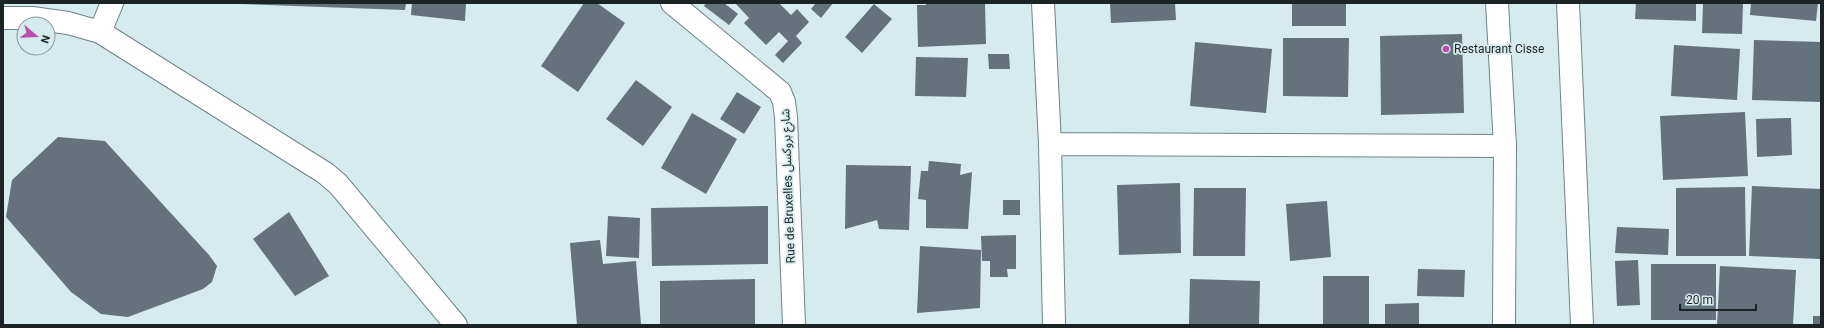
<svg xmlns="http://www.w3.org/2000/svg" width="1824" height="328" font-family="Roboto,'Noto Sans Arabic',sans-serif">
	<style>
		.building { fill: #63727b }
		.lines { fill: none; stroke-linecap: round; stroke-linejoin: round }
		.minor-casing { stroke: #708386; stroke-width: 24 }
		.tertiary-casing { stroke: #708386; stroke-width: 24 }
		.minor { stroke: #fff; stroke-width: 22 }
		.tertiary { stroke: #fff; stroke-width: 22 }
		.poi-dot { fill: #b94cac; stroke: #d6ebee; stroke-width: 1.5 }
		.labels { text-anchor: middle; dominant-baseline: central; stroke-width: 3.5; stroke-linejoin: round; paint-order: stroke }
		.poi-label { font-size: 12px; fill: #1c2324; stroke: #d6ebee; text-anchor: start }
		.street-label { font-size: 12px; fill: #1c2324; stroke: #d6ebee }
	</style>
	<rect width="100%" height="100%" fill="#d6ebee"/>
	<path class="building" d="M242,3H406L405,10L242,4Z
		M412,3H466L465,21L411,15Z
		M584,3H597L625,23L578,92L541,66Z
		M706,3H724L738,14L729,25L704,6Z
		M741,3H779L791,15L797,9L809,22L796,36L802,43L783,63L775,55L788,41L779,32L766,45L744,23L749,18L736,4Z
		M816,3H833L821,18L811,9Z
		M926,3H985L986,44L918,47L917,5H926Z
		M1110,3H1175L1176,20L1111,23Z
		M1292,3H1346V26H1292Z
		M1636,3H1696V21L1635,19Z
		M1703,3H1743L1742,34L1702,33Z
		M1751,3H1818L1816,21L1750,15Z
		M874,4L892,19L862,53L845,37Z
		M1462,34L1464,113L1381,115L1380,36Z
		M1283,38H1349L1348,97L1283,96Z
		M1754,40L1821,42V102L1752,100Z
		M1195,42L1272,49L1266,113L1190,106Z
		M1674,45L1740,49L1737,100L1671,96Z
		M988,54H1009L1010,69H989Z
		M916,57L968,58L966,97L915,96Z
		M636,80L672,107L643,146L606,119Z
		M737,92L761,107L744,134L720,119Z
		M1745,112L1748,176L1663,180L1660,116Z
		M692,113L737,139L706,194L661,168Z
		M1791,118L1792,155L1757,157L1756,119Z
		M58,137L105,141L209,255L217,266L212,282L203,289L128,317L101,314L71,292L6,217L12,180Z
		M929,161L961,164L960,175L972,172L968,229L926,228V200L918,199L921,171H928Z
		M846,165L911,166L909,230L879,229L877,220L845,229Z
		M1180,183L1181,253L1119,255L1117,185Z
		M1752,186L1821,189L1820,259L1749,256Z
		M1745,187L1746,256H1676V188Z
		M1194,188H1246L1245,256H1193Z
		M1003,200H1020V215H1003Z
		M1327,201L1331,257L1290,261L1286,204Z
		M768,206V264L652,266L651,208Z
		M289,212L329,276L295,296L253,239Z
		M608,216L640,218L639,258L606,256Z
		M1617,227L1669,229L1668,255L1615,253Z
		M1016,235V269H1007L1008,277H990V261H982L981,236Z
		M600,240L603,264L636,261L641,325H577L570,243Z
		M920,246L981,250L980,308L917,313Z
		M1638,260L1640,305L1617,306L1615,261Z
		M1651,264H1716V320H1651Z
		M1720,266L1796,270L1793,325H1717Z
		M1418,269L1465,270L1464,297L1417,296Z
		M1323,276H1369V325H1323Z
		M755,279V325H660V281Z
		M1190,279L1260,281L1259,325H1189Z
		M1419,303V325H1385V304Z
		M1813,316H1821V325H1813Z"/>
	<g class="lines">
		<defs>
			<path id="minor" d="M672,3L780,92L784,102L786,117L794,325
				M1043,3L1050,144L1054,325
				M1568,3L1582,325
				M3,18H32L68,23L100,32L325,173L338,184L456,325
				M100,32L112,3
				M1050,144L1505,146"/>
			<path id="tertiary" d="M1497,3L1505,146L1504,325"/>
		</defs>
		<use href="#minor" class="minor-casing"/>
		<use href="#tertiary" class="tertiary-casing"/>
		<use href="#minor" class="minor"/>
		<use href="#tertiary" class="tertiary"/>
	</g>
	<circle class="poi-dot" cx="1446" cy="49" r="4"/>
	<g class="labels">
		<g class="poi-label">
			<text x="1454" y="49">Restaurant Cisse</text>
		</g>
		<g class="street-label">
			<text transform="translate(788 186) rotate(-92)">Rue de Bruxelles شارع بروكسل</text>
		</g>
	</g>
	<rect width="1824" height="328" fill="none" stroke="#1c2324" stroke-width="8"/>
	<g transform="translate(36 36) rotate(109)"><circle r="19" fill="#d6ebee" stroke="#8c9b9d"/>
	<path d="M0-3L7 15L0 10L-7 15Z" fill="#b94cac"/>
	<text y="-6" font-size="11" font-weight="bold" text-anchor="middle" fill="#1c2324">N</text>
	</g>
	<path d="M1680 304v6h76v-6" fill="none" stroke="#1c2324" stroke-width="2"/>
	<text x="1686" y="304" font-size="12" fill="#1c2324" stroke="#d6ebee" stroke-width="3" paint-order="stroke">20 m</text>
</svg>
